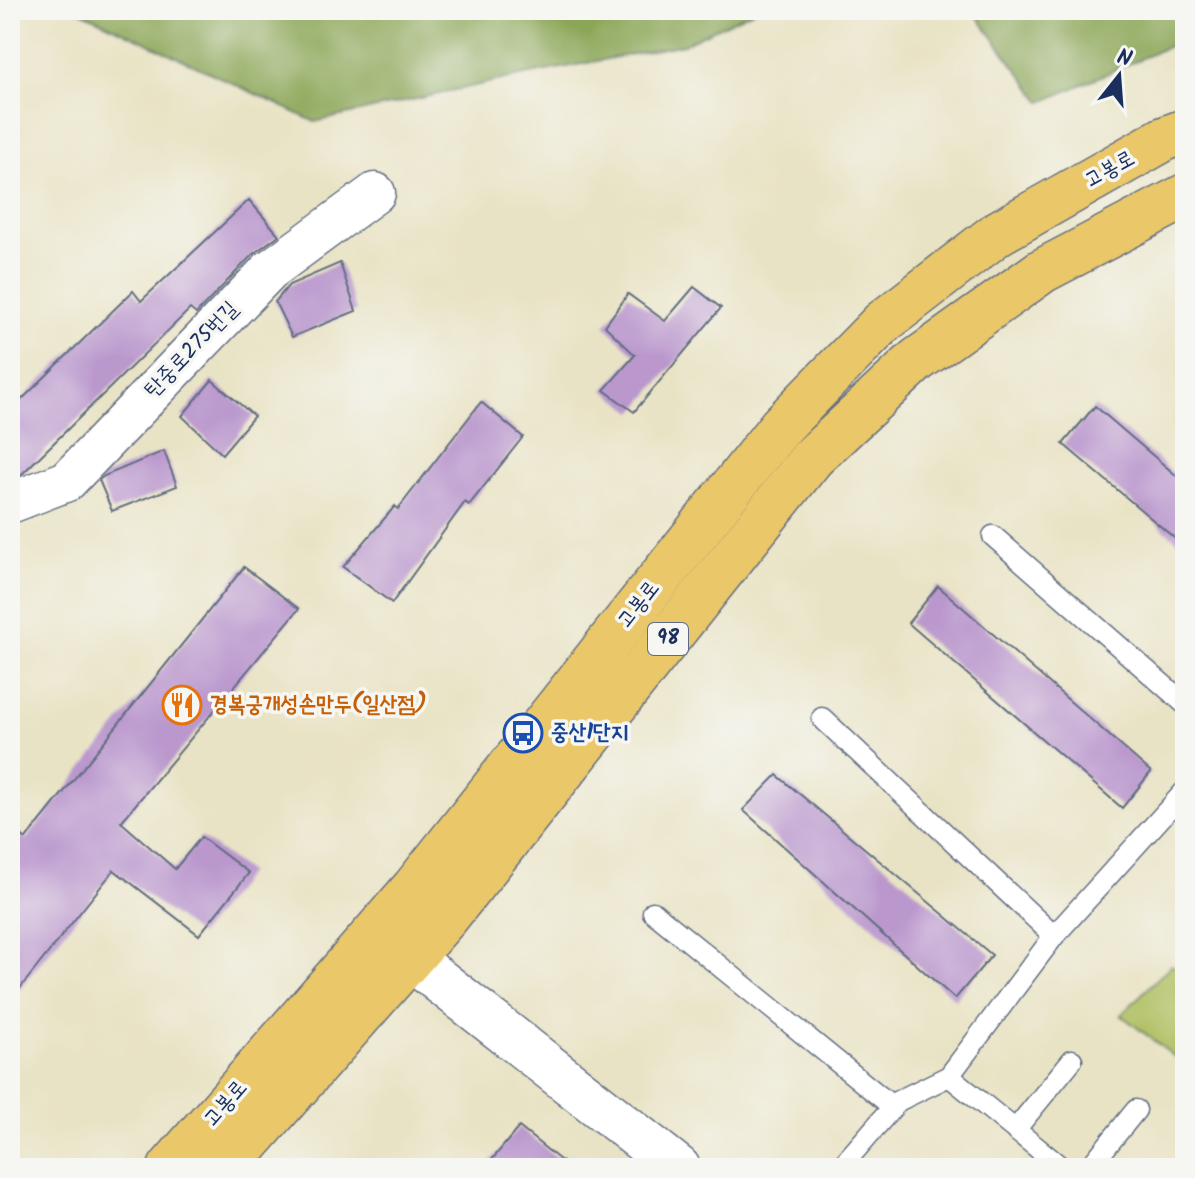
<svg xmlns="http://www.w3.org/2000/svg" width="1195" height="1178" font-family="Kalam,'Poor Story',sans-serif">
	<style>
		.green { fill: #afbf61; stroke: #657760; stroke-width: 2 }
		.forest { fill: #8ba657; stroke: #536a5a; stroke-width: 2 }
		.building { fill: #ba97cd }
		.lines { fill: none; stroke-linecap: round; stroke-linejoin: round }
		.service-casing { stroke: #636e82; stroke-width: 23 }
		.minor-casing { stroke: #636e82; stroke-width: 43 }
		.tertiary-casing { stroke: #636e82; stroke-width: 47 }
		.primary-casing { stroke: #636e82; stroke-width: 47 }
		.service { stroke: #fff; stroke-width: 20 }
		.minor { stroke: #fff; stroke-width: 40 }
		.tertiary { stroke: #fff; stroke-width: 44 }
		.primary { stroke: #eac769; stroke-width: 44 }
		.labels { text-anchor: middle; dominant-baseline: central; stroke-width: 7; stroke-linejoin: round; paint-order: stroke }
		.shield { fill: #f6f6f2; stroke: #5d6b8a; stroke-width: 2 }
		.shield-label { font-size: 20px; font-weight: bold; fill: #1b2f5e }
		.street-label { font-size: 22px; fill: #1b2f5e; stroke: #f6f6f2 }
		.food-label { font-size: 22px; font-weight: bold; fill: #c56008; stroke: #f6f6f2; text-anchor: start }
		.transit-label { font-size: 22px; font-weight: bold; fill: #164399; stroke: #f6f6f2; text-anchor: start }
	</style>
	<rect width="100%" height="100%" fill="#f6f6f2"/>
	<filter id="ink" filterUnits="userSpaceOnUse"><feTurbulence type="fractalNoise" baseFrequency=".0125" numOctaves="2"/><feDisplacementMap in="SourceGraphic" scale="16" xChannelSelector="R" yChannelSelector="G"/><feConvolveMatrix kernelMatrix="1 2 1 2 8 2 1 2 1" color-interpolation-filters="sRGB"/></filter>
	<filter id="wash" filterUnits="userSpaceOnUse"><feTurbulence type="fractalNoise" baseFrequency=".006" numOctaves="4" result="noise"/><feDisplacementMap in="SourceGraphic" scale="32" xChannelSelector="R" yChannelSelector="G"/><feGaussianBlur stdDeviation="1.8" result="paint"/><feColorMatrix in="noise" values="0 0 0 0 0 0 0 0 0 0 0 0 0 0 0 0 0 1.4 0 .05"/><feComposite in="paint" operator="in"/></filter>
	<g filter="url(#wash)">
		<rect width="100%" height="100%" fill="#e9e3c5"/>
		<path class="green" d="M1171,965L1185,974V1065L1121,1015Z"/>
		<path class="forest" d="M77,10H755L684,44L510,78L315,122Z
			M972,10H1185V39L1042,102Z"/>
		<g id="blocks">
			<path class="building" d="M249,200L279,235L253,254L196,314L190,309L22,474L10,478V411L133,291L141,301Z
				M340,263L356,311L292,337L275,302L289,285Z
				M694,287L721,308L634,412L604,390L635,355L605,326L628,294L665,321Z
				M212,380L254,416L222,454L182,416Z
				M481,402L523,437L469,505L465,502L392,603L343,567L395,506L398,509Z
				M1095,406L1185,483V547L1063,444Z
				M164,451L177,486L112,511L99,480L104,476Z
				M244,567L299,609L121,822L175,869L201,837L249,873L199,935L114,870L10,1001V825L26,839Z
				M938,586L1151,772L1122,808L908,623Z
				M777,775L992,955L955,999L743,810Z
				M519,1127L570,1168H485Z"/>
		</g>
	</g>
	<g filter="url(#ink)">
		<use href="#blocks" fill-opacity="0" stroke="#636e82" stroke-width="2"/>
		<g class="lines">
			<defs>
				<path id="service" d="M993,536L1185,704
					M822,718L1054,936
					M653,912L893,1107
					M949,1076L1062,1168
					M1015,1130L1072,1060
					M840,1168L898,1101L949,1076L1054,936L1185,791
					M1089,1168L1136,1110"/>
				<path id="minor" d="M10,503L67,481L270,270L375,193"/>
				<path id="tertiary" d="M383,933L410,958L678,1168"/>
				<path id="primary" d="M170,1168L414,888L780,427L883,322L998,233L1164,139L1185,131
					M226,1168L446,918L812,458L917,360L1042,271L1185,196"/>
			</defs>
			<use href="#service" class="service-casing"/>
			<use href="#minor" class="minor-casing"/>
			<use href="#tertiary" class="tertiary-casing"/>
			<use href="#primary" class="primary-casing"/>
			<use href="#service" class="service"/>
			<use href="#minor" class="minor"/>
			<use href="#tertiary" class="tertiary"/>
			<use href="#primary" class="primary"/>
		</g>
	</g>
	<defs>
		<symbol id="restaurant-ring" viewBox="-11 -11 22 22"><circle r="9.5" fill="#f6f6f2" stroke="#e8710a" stroke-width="1.5"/><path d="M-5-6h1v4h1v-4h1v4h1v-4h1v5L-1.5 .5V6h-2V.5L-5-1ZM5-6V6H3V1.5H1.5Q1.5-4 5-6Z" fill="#e8710a"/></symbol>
		<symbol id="bus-ring" viewBox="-11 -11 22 22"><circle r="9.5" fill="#f6f6f2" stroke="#1a4fb4" stroke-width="1.5"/><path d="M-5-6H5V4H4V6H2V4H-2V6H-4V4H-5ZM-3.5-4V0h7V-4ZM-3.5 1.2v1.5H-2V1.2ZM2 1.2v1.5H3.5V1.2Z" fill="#1a4fb4"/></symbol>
	</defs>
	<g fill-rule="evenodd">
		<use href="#restaurant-ring" x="160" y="683" width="44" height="44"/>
		<use href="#bus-ring" x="501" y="711" width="44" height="44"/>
	</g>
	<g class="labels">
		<rect class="shield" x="648" y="623" width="40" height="32" rx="6"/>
		<g class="shield-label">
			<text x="668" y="639">98</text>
		</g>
		<g class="street-label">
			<text transform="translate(1110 170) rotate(-29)">고봉로</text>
			<text transform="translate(192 350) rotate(-46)">탄중로275번길</text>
			<text transform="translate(639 605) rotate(-52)">고봉로</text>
			<text transform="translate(226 1104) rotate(-49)">고봉로</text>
		</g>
		<g class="food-label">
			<text x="210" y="705">경복궁개성손만두(일산점)</text>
		</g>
		<g class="transit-label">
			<text x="551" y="733">중산1단지</text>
		</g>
	</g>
	<rect width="1195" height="1178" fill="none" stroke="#f6f6f2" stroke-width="40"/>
	<g transform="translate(1119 76) rotate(17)" stroke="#f6f6f2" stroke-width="6" paint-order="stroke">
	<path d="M0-6L14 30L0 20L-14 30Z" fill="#1b2f5e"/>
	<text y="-12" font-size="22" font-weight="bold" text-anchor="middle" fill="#1b2f5e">N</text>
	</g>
</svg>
